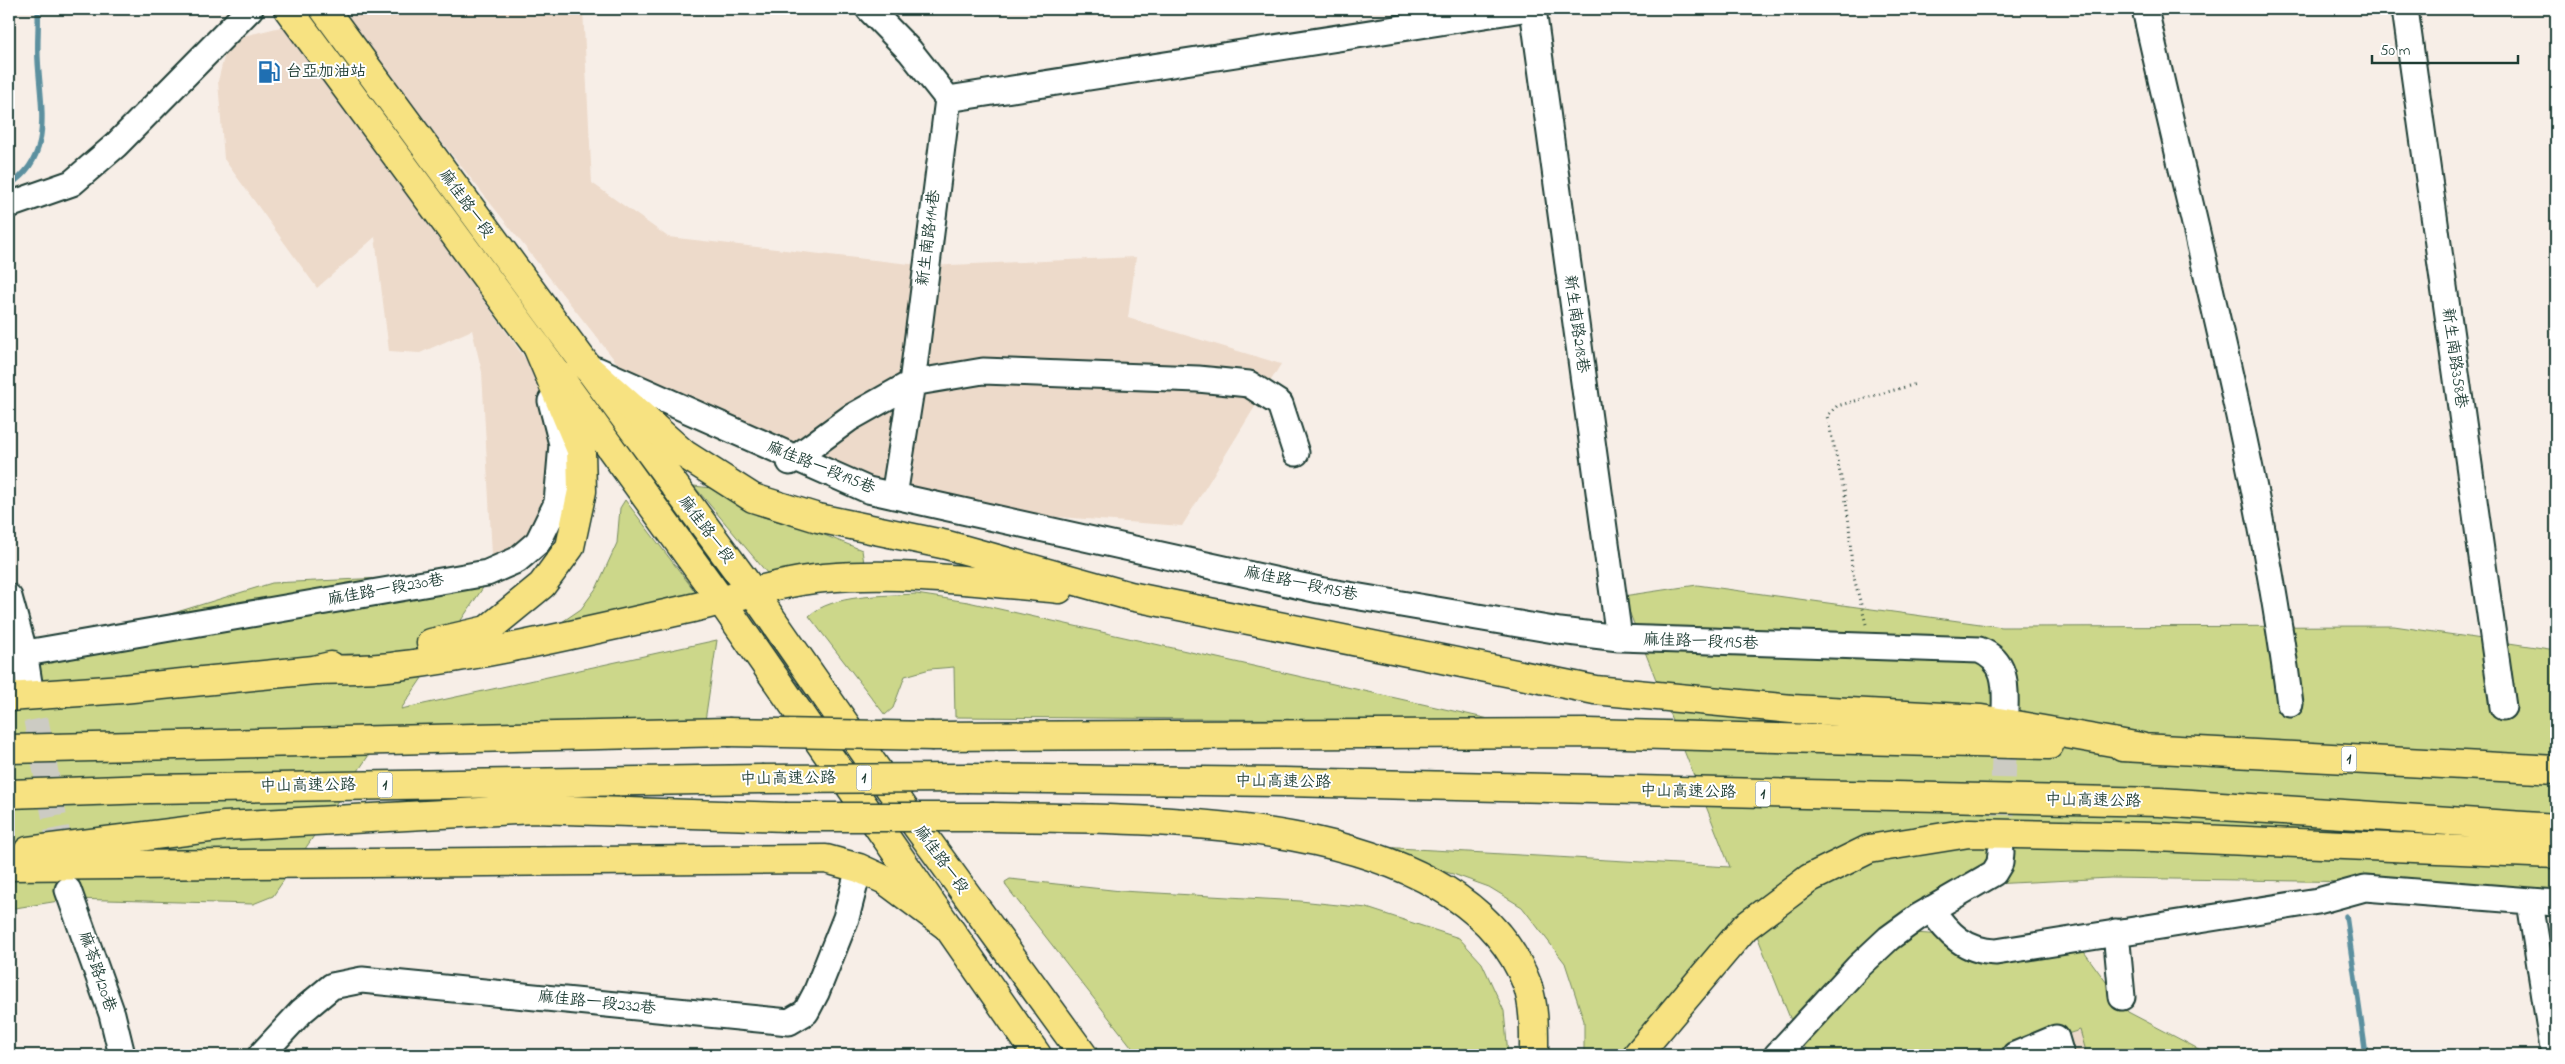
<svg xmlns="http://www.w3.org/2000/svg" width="2565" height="1064" font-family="'Indie Flower','LXGW WenKai TC',sans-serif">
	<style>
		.built { fill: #eddaca }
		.green { fill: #ccd78a; stroke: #768a5f }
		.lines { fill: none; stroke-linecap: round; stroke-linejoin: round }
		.stream { stroke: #5c909f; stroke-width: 5.5 }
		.minor-tunnel { stroke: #cccbc3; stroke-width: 25; stroke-dasharray: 25 12; stroke-linecap: butt }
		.minor-casing { stroke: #1f3d34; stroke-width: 29 }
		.major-casing { stroke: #1f3d34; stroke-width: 31 }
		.highway-casing { stroke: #1f3d34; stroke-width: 31 }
		.path { stroke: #1f3d34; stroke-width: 3; stroke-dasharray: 1 4; stroke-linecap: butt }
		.minor { stroke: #fff; stroke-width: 25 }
		.major { stroke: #f7e281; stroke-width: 28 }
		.highway { stroke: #f7e281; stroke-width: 28 }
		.highway-bridge-casing { stroke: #1f3d34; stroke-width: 31; stroke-linecap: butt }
		.highway-bridge { stroke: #f7e281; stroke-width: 28 }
		.labels { text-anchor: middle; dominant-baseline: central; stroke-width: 4; stroke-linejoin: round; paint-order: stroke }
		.shield { fill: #fff; stroke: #627771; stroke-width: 1 }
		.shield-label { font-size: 15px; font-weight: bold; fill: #1f3d34 }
		.poi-label { font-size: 16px; fill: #1f3d34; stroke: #fff; text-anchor: start }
		.street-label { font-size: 16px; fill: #1f3d34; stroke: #fff }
	</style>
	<rect width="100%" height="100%" fill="#f7eee7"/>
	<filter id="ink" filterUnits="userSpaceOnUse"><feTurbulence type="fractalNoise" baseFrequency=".02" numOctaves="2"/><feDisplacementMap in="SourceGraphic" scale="10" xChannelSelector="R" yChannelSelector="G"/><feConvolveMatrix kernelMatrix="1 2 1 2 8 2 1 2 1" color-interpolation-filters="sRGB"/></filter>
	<g filter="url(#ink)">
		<path class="built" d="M379,9H583L592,183L668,237L928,266L1136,257L1128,318L1281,364L1182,526L922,507L625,373L342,16Z
			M289,25L548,391L571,498L493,573L482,372L472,330L420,353L389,351L375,237L317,288L224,159L218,81L224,57L215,43Z
			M2081,1030L2087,1055H2001Z"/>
		<path class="green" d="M694,486L711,488L730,497L757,515L819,533L862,550L864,563L783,592Z
			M625,500L710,611L559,624L581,609L597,587L617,543L620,508Z
			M493,573L401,709L717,640L705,721L388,727L273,896L253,904L71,899L9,909V660L23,659L272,583Z
			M1697,585L2002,627L2394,626L2556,650V892L2363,882L2111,878L1951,886L1888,931L2079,945L2128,1012L2210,1055H2087L2080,1030L2001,1055H1809L1792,1023L1752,923L1635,1055H1584V1021L1565,963L1522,907L1489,887L1453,874L1345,845L1730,867L1623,596Z
			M916,594L968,602L1498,721L955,717L954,667L930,669L905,676L893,708L885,715L809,616C832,594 885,596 916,594Z
			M1010,879L1121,891L1300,901L1367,908L1459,938L1482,963L1504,1011L1508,1055H1138L1006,886L1005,882Z"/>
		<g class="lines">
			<path class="stream" d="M9,185C55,157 40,105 38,59C37,42 39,25 38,9
				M2346,916L2366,1055"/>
			<path class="minor-tunnel" d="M29,683L64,868
				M2001,852L2005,725"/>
			<defs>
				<path id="minor" d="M869,9L910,51L948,99L912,383L894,496
					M1533,9L1619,638
					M2145,9C2196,239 2260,469 2290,704
					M2405,9L2503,707
					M948,99L1523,9
					M9,205L72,183L116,145L250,9
					M597,370L868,490L1319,590L1560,631L1619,638L1979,650C2006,660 2006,685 2005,710
					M790,462L850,418L912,383L983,371L1198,379L1249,384L1280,404L1296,453
					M9,597L24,651L29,683
					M9,656L487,573L517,560L538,542L557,503L562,444L551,401
					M68,890L112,1014L122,1055
					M2530,902L2554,1055
					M1931,909C1948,934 1965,951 1996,952L2318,901L2365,888L2556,903
					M2116,932L2122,997
					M261,1055L302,1011L332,986L362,980L789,1022L806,1012L816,993L846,918L859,868
					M1777,1055L1858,967L1889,938L1918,917L1994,873L2000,863L2001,852
					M2015,1055L2056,1038L2061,1055"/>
				<path id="major" d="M288,9L537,346L722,602L1037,1055
					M324,9L753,592L905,810L1083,1055"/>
				<path id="highway" d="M582,363L684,454L753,498L818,518L947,545L1130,596L1595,690L1792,709L1981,719L2141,747
					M431,643L487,630L542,585L570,547L582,491L581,450L537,346
					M314,670C341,669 370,670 397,666C495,654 592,630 688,609C734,599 777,582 824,578C903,571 981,582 1059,589
					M9,697L122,689L314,670L331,666
					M933,736L1589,733L2049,745
					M2122,747L2556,770
					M9,749L728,732
					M968,778L1285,782L2160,802L2556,828
					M9,794L149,789L761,779
					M994,817C1147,820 1460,810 1527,984C1535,1007 1534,1032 1534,1055
					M28,851L225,826L534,809L785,817
					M9,866L826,859L859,868L885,880L948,927
					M1637,1055L1745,927L1810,878L1869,849L1969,833L2155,837L2556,854"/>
			</defs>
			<use href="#minor" class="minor-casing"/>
			<use href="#major" class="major-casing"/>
			<use href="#highway" class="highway-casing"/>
			<path class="path" d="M1866,624L1852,570L1849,524L1845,495L1827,416L1837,406L1916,384"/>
			<use href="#minor" class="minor"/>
			<use href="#major" class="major"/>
			<use href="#highway" class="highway"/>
			<defs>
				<path id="highway-bridge" d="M728,732L933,736
					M761,779L968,778
					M785,817H994"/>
			</defs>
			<use href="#highway-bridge" class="highway-bridge-casing"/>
			<use href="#highway-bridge" class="highway-bridge"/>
		</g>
	</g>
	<defs>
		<symbol id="fuel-bare" viewBox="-9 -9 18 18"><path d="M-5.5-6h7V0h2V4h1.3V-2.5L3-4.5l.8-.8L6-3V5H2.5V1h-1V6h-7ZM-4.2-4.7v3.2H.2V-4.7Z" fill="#1f6fb2" stroke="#fff" stroke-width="2.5" paint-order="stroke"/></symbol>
	</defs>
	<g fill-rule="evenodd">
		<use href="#fuel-bare" x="253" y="56" width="32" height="32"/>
	</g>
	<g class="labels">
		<g class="shield">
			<rect x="2341.5" y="746.5" width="15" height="25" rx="4"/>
			<rect x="856.5" y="765.5" width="15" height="25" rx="4"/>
			<rect x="377.5" y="772.5" width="15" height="25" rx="4"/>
			<rect x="1755.5" y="781.5" width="15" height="25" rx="4"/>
		</g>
		<g class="shield-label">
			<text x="2349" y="759">1</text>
			<text x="864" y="778">1</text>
			<text x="385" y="785">1</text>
			<text x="1763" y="794">1</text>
		</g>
		<g class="poi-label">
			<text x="286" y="72">台亞加油站</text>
		</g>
		<g class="street-label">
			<text transform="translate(466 204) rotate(54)">麻佳路一段</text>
			<text transform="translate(929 238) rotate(-83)">新生南路114巷</text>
			<text transform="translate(1576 324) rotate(82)">新生南路218巷</text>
			<text transform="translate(2454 358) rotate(82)">新生南路358巷</text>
			<text transform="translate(821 468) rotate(22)">麻佳路一段195巷</text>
			<text transform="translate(706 530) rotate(53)">麻佳路一段</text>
			<text transform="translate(1301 584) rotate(12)">麻佳路一段195巷</text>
			<text transform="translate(386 590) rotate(-10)">麻佳路一段230巷</text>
			<text transform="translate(1701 642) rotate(2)">麻佳路一段195巷</text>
			<text transform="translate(788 779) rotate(-1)">中山高速公路</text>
			<text transform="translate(1283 782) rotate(1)">中山高速公路</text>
			<text transform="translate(308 786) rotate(-1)">中山高速公路</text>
			<text transform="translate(1688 792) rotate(1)">中山高速公路</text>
			<text transform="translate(2093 801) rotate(1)">中山高速公路</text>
			<text transform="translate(941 860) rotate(54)">麻佳路一段</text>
			<text transform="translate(97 972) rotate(71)">麻苓路120巷</text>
			<text transform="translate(597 1003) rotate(6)">麻佳路一段232巷</text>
		</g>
	</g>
	<rect width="2565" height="1064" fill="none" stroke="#fff" stroke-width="30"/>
	<rect x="15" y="15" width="2535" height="1034" fill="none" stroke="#1f3d34" stroke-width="2" filter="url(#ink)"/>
	<path d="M2372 55v8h146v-8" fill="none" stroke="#1f3d34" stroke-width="2.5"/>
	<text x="2380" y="55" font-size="15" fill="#1f3d34" stroke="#ffffff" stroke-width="4" paint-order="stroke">50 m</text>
</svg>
